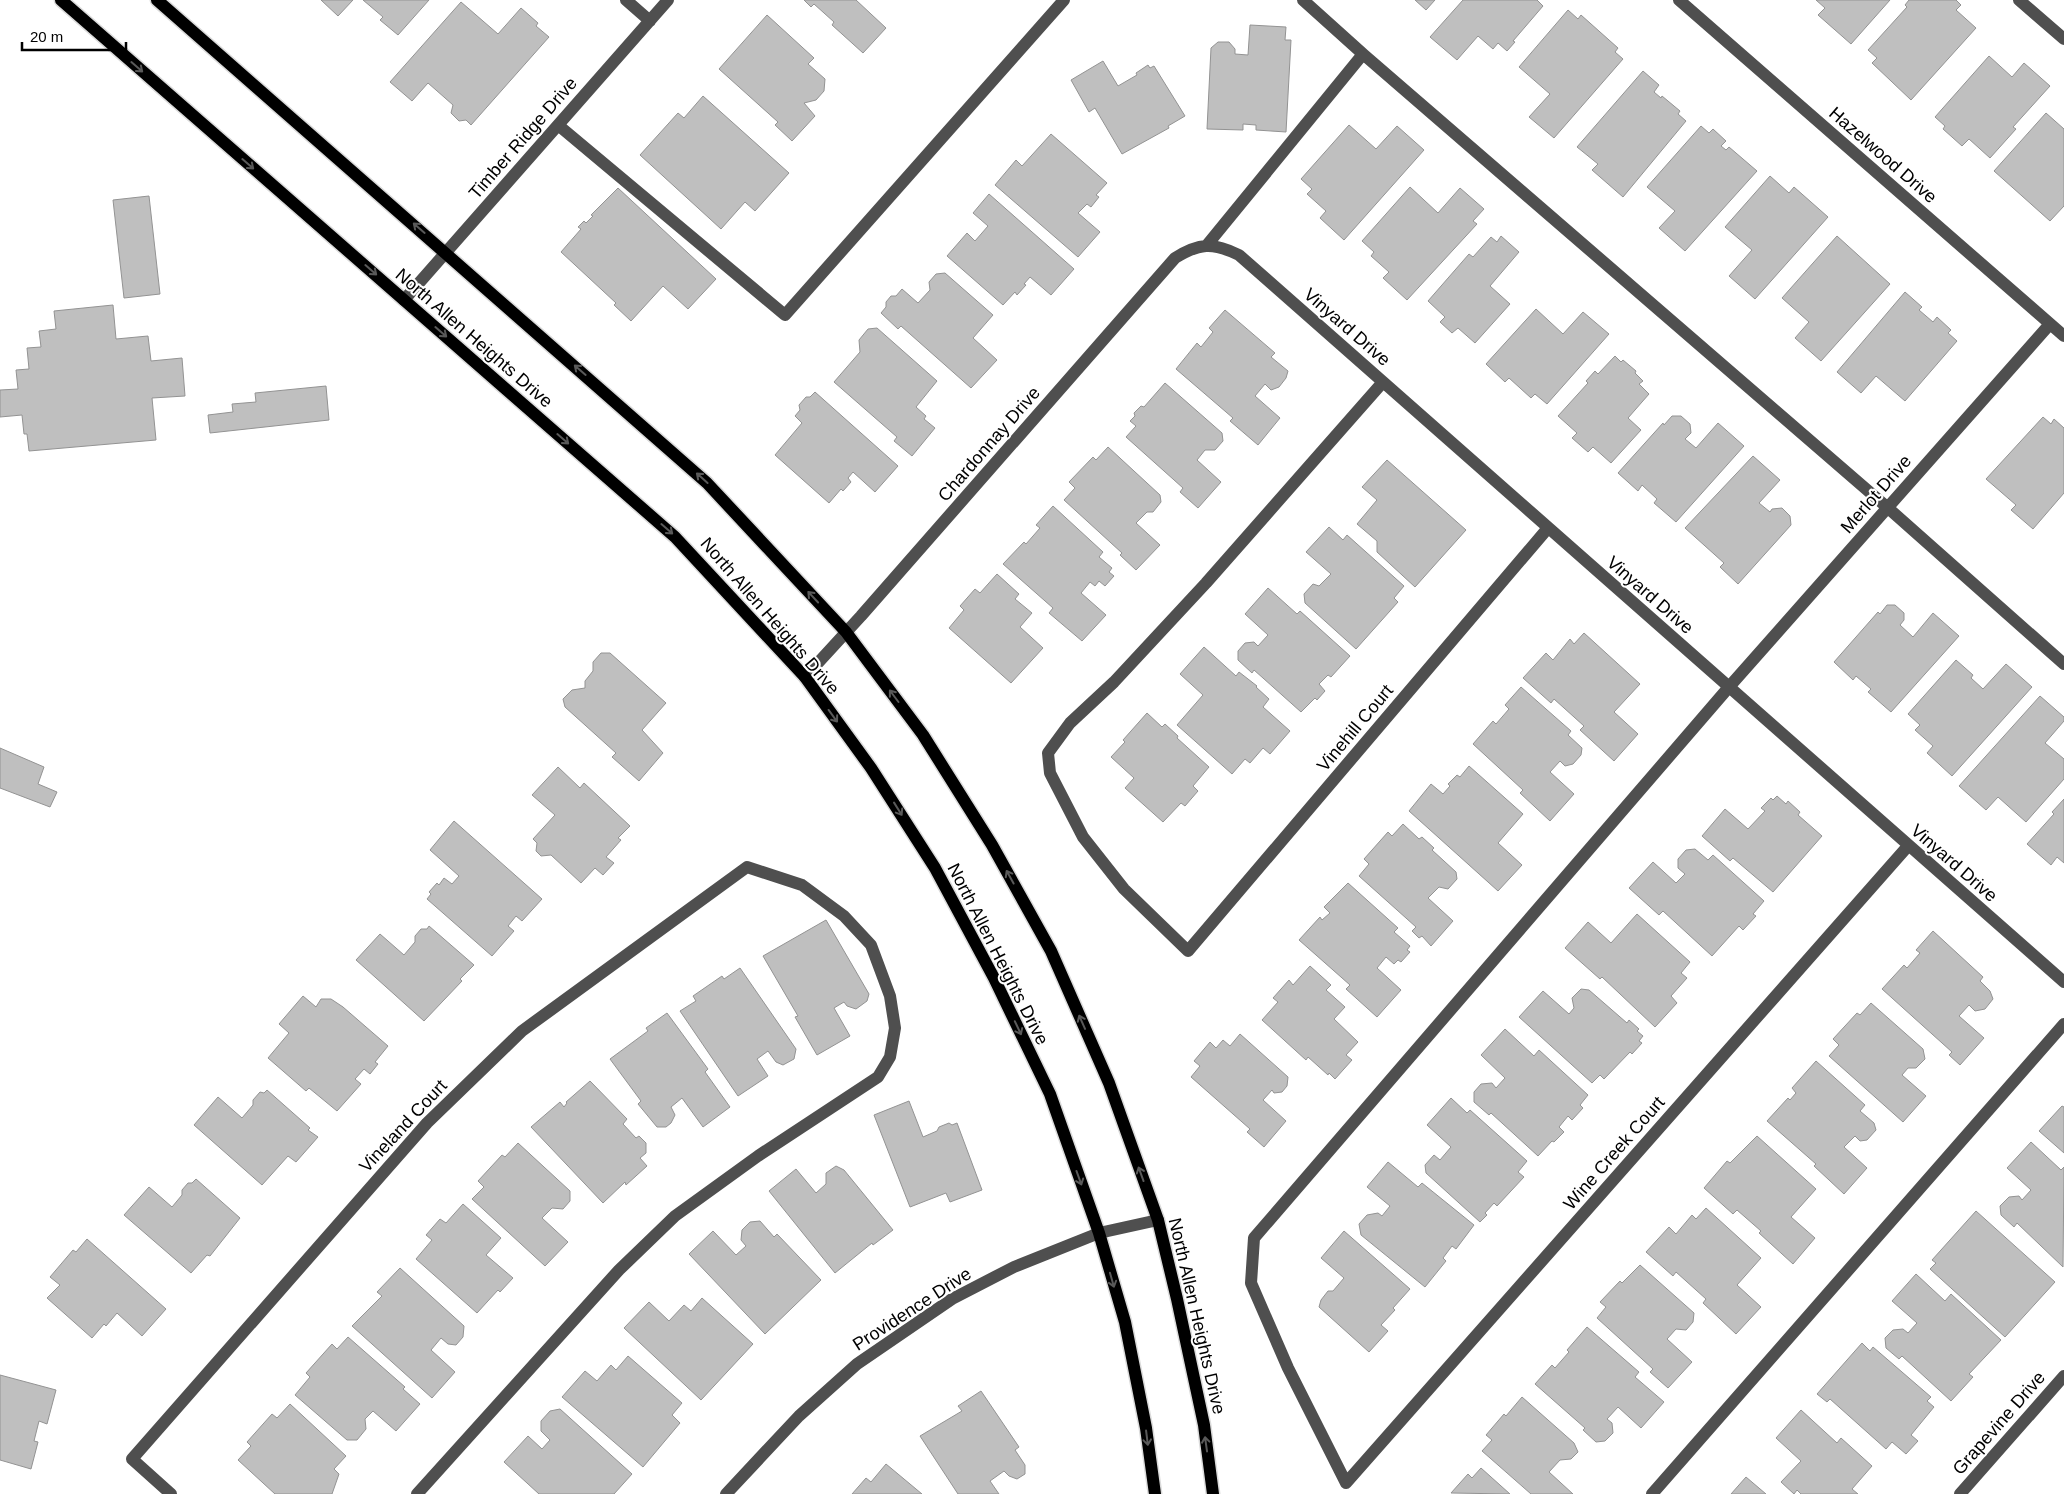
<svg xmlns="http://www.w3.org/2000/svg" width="2064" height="1494" font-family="Arial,sans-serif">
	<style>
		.building { fill: #bfbfbf; stroke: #939393 }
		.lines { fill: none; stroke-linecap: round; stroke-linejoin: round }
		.major-casing { stroke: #dbdbdb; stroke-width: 15 }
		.minor { stroke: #4f4f4f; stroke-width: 12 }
		.major { stroke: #000; stroke-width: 12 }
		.oneway { stroke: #595959 }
		.labels { text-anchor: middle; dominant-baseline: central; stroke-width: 4; stroke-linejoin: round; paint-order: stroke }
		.street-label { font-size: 18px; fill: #000; stroke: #fff }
	</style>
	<rect width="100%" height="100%" fill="#fff"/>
	<path class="building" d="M321,0H353L338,16Z
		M363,0H429L398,35L380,20L383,17Z
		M804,0H856L886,28L863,53L832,25L834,22L814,4L811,7Z
		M1415,0H1435L1426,10Z
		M1463,0H1537L1543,6L1513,41L1515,42L1507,51L1498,43L1493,49L1478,36L1457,60L1430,37Z
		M1816,0H1890L1851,44L1818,15L1825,8Z
		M1909,0H1956L1961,5L1956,10L1976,28L1911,100L1872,63L1877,58L1868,50L1907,7L1905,5Z
		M461,2L498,34L521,8L538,23L536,26L549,37L471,125L466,120L459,121L451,113L453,105L428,83L412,101L390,82Z
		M1568,10L1578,19L1581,15L1618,48L1615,52L1623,59L1554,138L1529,117L1550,94L1519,67Z
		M767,15L814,58L808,64L825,79L824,91L816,100L804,103L815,116L792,141L775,125L778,122L719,69Z
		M1250,25L1286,27L1285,40H1291L1286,132L1256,130V125L1243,124V130L1207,129L1211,48L1218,42H1229L1235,49V54L1248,55Z
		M1989,56L2012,77L2024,63L2050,86L2013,127L2016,129L1990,158L1969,139L1962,146L1943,129L1945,126L1935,117Z
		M1103,61L1118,86L1137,75L1136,73L1148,65L1150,68L1154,66L1185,116L1168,126L1169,128L1122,154L1095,108L1089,112L1071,80Z
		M1643,71L1659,85L1654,92L1661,98L1662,96L1680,111L1678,114L1686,121L1623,197L1592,170L1598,164L1577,147Z
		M703,96L789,173L755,211L745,202L721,229L640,155L678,113L684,118Z
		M2046,113L2064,129V206L2050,221L1994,171Z
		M1349,125L1376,149L1397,126L1424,150L1344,240L1320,218L1326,211L1307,194L1312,189L1301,179Z
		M1701,126L1709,133L1713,129L1726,141L1721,146L1726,150L1729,147L1757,171L1685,251L1659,228L1675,211L1647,187Z
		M1051,134L1107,183L1096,195L1099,197L1091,207L1087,204L1078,213L1100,232L1078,257L995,185L1016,160L1022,166Z
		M1770,176L1789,193L1794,187L1828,217L1755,299L1729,276L1752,250L1725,227Z
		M1410,187L1438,213L1460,188L1484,209L1473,221L1477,224L1407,300L1383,278L1389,272L1371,256L1374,252L1362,241Z
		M618,188L716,279L688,309L663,286L631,321L614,305L616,303L561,252L581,229L578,227L584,221L586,223L593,216L591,215Z
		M989,194L1074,269L1051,295L1030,277L1024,284L1026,285L1017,295L1015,292L1003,305L947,256L967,233L975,241L988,226L973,213Z
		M149,196L160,294L124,298L113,200Z
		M1501,236L1519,252L1490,286L1510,304L1475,343L1458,328L1452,333L1440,322L1445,317L1428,301L1469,254L1473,257L1491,237L1497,242Z
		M1837,236L1890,284L1821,361L1795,338L1809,322L1782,298Z
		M945,273L993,315L973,338L997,360L971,388L901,326L898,329L881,313L886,307V302L891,296H896L902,289L918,303L930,290L929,282L936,274Z
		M1905,292L1922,307L1919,310L1933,322L1937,317L1951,330L1948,333L1957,341L1905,401L1876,376L1861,393L1837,372Z
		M113,305L116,339L148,336L151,361L182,358L185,396L152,398L156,440L29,451L27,434H24L22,415L0,417V390L18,389L16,370L29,369L27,348L41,347L39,331L56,329L54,311Z
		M1536,309L1563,334L1583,312L1609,334L1547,404L1535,394L1531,398L1509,378L1505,382L1486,364Z
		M1225,310L1275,353L1271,357L1288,371L1286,378L1279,387L1271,390L1265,384L1255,396L1280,418L1258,445L1230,421L1233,418L1176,369L1197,343L1201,347L1213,332L1209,328Z
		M877,328L937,381L916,407L926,416L924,419L935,428L912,456L894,441L897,437L834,382L860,352L859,340L868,329Z
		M1615,356L1621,362L1623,360L1636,371L1635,373L1643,381L1639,384L1649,394L1628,418L1641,430L1611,463L1593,447L1588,452L1572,438L1577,433L1558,416L1588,383L1586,381L1595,371L1598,374Z
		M1165,383L1222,433L1223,441L1215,450H1205L1197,460L1221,482L1198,508L1180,492L1183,488L1126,437L1136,426L1130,421L1135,416L1134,413L1141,406L1144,407Z
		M326,386L329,420L210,433L208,415L233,412L232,404L256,402L255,393Z
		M815,392L898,466L875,492L853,472L848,478L851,482L843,491L841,489L829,503L775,455L802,423L795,416L800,410L799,405L806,397H810Z
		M1672,416H1681L1690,424L1691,433L1685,439L1696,448L1718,423L1744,446L1676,522L1654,503L1657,499L1642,485L1638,491L1618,473L1663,423L1664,425Z
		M2043,417L2051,424L2054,419L2064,428V493L2033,529L2011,510L2016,505L1986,479Z
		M1108,447L1160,495L1161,502L1153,512H1147L1136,523L1160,545L1136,570L1120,555L1122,553L1064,500L1075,488L1069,482L1093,457L1096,460Z
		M1753,456L1780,480L1759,503L1770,512L1772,509L1782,508L1790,516L1791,525L1738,584L1720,567L1724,563L1685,528Z
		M1387,460L1466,530L1415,587L1377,552V541L1357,524L1377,500L1362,487Z
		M1053,506L1103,552L1099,557L1112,568L1109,572L1114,576L1105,586L1099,581L1095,586L1090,582L1081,593L1106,615L1082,641L1049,613L1053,608L1003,564L1024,542L1026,544L1040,528L1036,525Z
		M1329,527L1343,540L1347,535L1404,586L1394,598L1398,602L1356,649L1305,603L1304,594L1313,584L1319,586L1331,574L1306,552Z
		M997,574L1019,594L1015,599L1032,613L1020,627L1043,648L1011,683L949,628L964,610L960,606L975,589L980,593Z
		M1268,588L1297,614L1300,611L1350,656L1331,677L1328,675L1319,684L1325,691L1317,700L1315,698L1301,712L1254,670L1252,673L1238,660V651L1245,643L1254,642L1258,646L1268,635L1245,614Z
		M1887,605H1895L1904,613V620L1900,625L1913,637L1933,613L1959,636L1891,712L1868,692L1871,689L1856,676L1853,680L1834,662L1878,612L1880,614Z
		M1584,633L1640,684L1614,712L1638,734L1614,761L1580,730L1584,726L1554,699L1551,703L1523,678L1546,653L1553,660L1570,639L1574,644Z
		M1204,647L1236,676L1239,672L1257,686L1256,687L1269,699L1263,707L1290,731L1270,754L1263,748L1250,763L1245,759L1232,774L1177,725L1203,695L1180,674Z
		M601,653H610L666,703L642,730L663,753L639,781L612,757L616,753L565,707L563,699L572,690L585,688V681L593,671V662Z
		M1956,660L1973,675L1971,678L1983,689L2006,664L2032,687L1952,776L1927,753L1933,746L1915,730L1920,725L1908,714Z
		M1521,687L1571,731L1568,735L1582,748L1581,755L1573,764L1565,766L1560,761L1550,772L1574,794L1550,821L1520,793L1523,790L1473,744L1493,721L1496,724L1509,709L1505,705Z
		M2040,696L2064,717V721L2045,743L2064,759V779L2026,822L1998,797L1986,810L1959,786Z
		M1147,713L1162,727L1165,724L1178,736L1177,738L1209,767L1193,786L1198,791L1185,806L1181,803L1163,822L1125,788L1134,778L1111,757L1125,742L1123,740Z
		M0,748L44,767L38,784L57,792L50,807L0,788Z
		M1469,766L1523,814L1498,843L1522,865L1498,891L1409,811L1431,784L1443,794L1450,786L1448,784L1457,775L1460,777Z
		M558,767L580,788L584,783L630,826L618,838L621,840L606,857L614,863L603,875L595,868L581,883L551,855L541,856L536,851L537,843L533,839L555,815L532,795Z
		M1777,796L1786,804L1788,801L1800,812L1798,815L1822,836L1773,892L1733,858L1730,861L1702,836L1725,809L1748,829L1765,811L1761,808L1771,798L1773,800Z
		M2064,799V863L2057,857L2051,865L2027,844L2054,814L2052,812Z
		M454,821L542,899L522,921L516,916L508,926L514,931L492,956L427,899L431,894L429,892L437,883L439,885L444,878L452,884L459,876L430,850Z
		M1403,824L1419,839L1422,837L1434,848L1432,850L1456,872L1457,879L1448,889L1439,887L1428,898L1453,921L1431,946L1422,936L1419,938L1412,931L1416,927L1359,876L1369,864L1364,859L1388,832L1392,836Z
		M1695,849L1708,860L1713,855L1764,901L1753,914L1756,916L1743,930L1739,926L1712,956L1663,911L1659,915L1629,888L1653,862L1676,883L1685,874L1678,868V859L1686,850Z
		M1348,883L1398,928L1394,932L1410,946L1407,950L1410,952L1401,962L1398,960L1394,964L1386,957L1377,968L1401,990L1377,1017L1346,989L1350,985L1299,940L1320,917L1322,920L1330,913L1324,907Z
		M1637,914L1690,962L1681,973L1687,978L1671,996L1677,1003L1655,1027L1602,977L1600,979L1565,948L1588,922L1611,943Z
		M826,920L869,994L867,1001L856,1009L847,1006L844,1002L834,1008L850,1036L817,1055L795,1017L798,1016L763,956Z
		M429,926L474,965L460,979L462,981L424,1021L356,960L380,934L404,955L415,942V936L421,929H427Z
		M1933,931L1983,977L1980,981L1990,991L1993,999L1985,1009L1975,1011L1969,1005L1959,1016L1984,1038L1960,1065L1949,1055L1952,1052L1882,989L1904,965L1907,968L1920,953L1916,950Z
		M1310,966L1331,985L1326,990L1345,1007L1334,1019L1358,1042L1346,1055L1352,1060L1335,1079L1329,1073L1328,1075L1308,1057L1306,1060L1262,1020L1278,1002L1273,998L1289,980L1293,985Z
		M740,968L796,1049L794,1059L783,1065L776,1062L768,1051L757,1059L768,1076L738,1096L680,1011L696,1001L693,996L722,976L724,979Z
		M1581,989L1589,990L1627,1023L1629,1020L1639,1029L1637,1031L1643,1036L1639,1041L1642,1043L1632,1054L1630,1052L1604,1079L1600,1075L1592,1083L1519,1017L1543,991L1569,1014L1574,1008L1572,998Z
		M303,996L316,1007L321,999H331L343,1007L388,1046L375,1062L378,1064L370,1074L364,1069L355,1079L361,1084L337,1111L309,1088L306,1091L268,1058L289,1033L279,1024Z
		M1871,1003L1923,1049L1925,1059L1916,1068H1908L1902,1075L1926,1096L1903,1122L1829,1056L1839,1045L1833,1039L1857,1013L1860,1015Z
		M667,1013L708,1069L705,1072L730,1107L703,1127L682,1098L671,1107L675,1115L671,1123L666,1127H657L638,1104L641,1101L610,1059L648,1031L646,1028Z
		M1505,1029L1534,1056L1539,1050L1588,1095L1580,1105L1583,1108L1572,1120L1568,1116L1559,1127L1564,1132L1554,1142L1552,1141L1538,1156L1491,1113L1489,1115L1474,1102V1092L1481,1084L1492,1083L1496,1088L1505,1078L1481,1055Z
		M1240,1034L1288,1077L1287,1086L1282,1092L1274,1093L1272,1090L1263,1100L1286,1121L1264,1147L1247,1132L1250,1129L1191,1077L1200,1066L1194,1061L1210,1042L1216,1048L1223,1040L1230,1046Z
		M1816,1061L1865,1105L1860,1111L1874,1123L1876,1130L1867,1140L1860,1141L1855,1136L1844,1147L1867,1168L1844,1194L1814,1166L1816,1164L1767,1121L1788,1098L1790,1100L1796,1093L1792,1088Z
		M590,1081L627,1119L623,1124L636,1138L639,1136L646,1143V1153L640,1158L647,1166L626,1185L625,1182L603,1203L531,1127L560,1102L564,1107L567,1103L566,1102Z
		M267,1090L310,1128L308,1130L318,1137L296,1162L288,1156L262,1185L194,1125L218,1097L242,1118L253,1105V1100L260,1092L264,1093Z
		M1451,1098L1467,1113L1470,1110L1527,1161L1518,1172L1524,1177L1497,1206L1494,1203L1485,1213L1487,1215L1480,1222L1426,1173L1425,1165L1434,1155L1440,1160L1451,1147L1427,1125Z
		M909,1101L923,1137L937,1131L939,1127L949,1123L952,1125L957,1123L982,1190L950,1202L946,1193L910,1207L874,1115Z
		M2062,1106L2064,1107V1153L2039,1131Z
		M1757,1136L1816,1189L1791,1217L1815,1238L1793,1264L1759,1233L1761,1231L1737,1210L1733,1214L1704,1188L1727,1161L1730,1163Z
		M2031,1142L2061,1170L2064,1167L2063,1267L2017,1223L2014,1227L2001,1215L2000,1206L2009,1197L2019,1196L2022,1200L2031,1190L2007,1168Z
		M518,1143L570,1191V1201L563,1209L552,1208L542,1218L568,1242L545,1266L472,1199L484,1187L478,1181L502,1155L505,1157Z
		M1388,1162L1418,1187L1422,1183L1474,1225L1456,1249L1452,1246L1443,1258L1446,1261L1425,1287L1361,1235L1359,1224L1367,1215L1378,1213L1382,1216L1390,1206L1367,1187Z
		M836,1166L844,1170L893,1230L873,1245L872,1243L835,1273L769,1191L796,1169L816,1193L826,1184V1173Z
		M196,1179L240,1218L210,1256L207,1255L191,1273L124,1215L149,1187L172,1207L182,1195V1190L188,1183H192Z
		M463,1204L501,1238L486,1255L513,1278L500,1292L498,1290L477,1313L416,1259L432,1240L426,1235L440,1219L446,1223Z
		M1706,1208L1761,1258L1737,1285L1761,1307L1736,1334L1703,1303L1706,1299L1676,1272L1673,1276L1646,1252L1669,1227L1676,1234L1692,1215L1696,1219Z
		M1976,1211L2055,1282L2005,1337L1930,1269L1936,1263L1932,1260Z
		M760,1221L774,1237L777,1234L821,1280L765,1334L689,1254L713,1231L736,1255L746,1246L741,1240L742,1230L750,1222Z
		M1344,1231L1410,1289L1393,1308L1395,1310L1381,1325L1388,1331L1369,1352L1319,1307L1321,1300L1328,1291H1333L1344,1278L1321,1258Z
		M87,1239L166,1309L142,1336L117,1313L106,1326L104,1324L92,1338L47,1298L60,1285L50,1277L73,1250L76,1252Z
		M1640,1265L1694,1313L1693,1322L1686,1330L1676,1329L1667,1339L1692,1362L1668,1388L1650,1372L1653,1369L1597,1318L1606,1307L1600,1302L1620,1281L1622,1283Z
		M400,1268L464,1326L463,1337L456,1345L448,1344L441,1338L431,1350L455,1372L432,1398L352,1326L382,1296L377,1292Z
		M1916,1274L1945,1301L1951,1294L2001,1340L1969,1374L1973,1377L1951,1401L1902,1356L1899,1359L1886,1348L1885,1338L1893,1330L1903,1329L1908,1333L1917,1323L1892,1301Z
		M702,1298L753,1344L701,1400L624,1328L649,1302L669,1321L684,1305L691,1311Z
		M1587,1327L1639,1372L1635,1377L1664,1402L1641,1428L1618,1407L1607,1419L1612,1423L1613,1433L1605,1441L1596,1442L1583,1430L1585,1428L1535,1384L1552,1365L1555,1368L1569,1352L1567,1350Z
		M348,1337L405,1387L403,1389L420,1404L396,1431L373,1411L365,1419L366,1429L357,1440H347L295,1395L310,1377L306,1373L332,1344L337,1349Z
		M1862,1343L1870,1351L1873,1347L1931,1397L1927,1401L1934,1407L1911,1435L1918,1441L1906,1454L1892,1442L1886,1449L1830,1399L1827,1402L1817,1394Z
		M628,1356L682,1403L672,1415L680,1423L643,1467L562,1397L585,1371L597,1381L611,1365L616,1370Z
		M0,1375L56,1390L47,1424L39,1421L34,1441L38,1442L31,1469L0,1460Z
		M981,1391L1019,1447L1015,1450L1025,1465V1474L1017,1479L1009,1476L1004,1471L990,1481L999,1494H958L920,1436L962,1411L958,1406Z
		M1522,1397L1574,1443L1578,1452L1571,1459L1560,1460L1549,1472L1573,1494H1531L1482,1451L1492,1440L1486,1435L1504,1414L1506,1416Z
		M290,1404L346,1456L334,1469L339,1474L332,1494H275L238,1460L251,1446L247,1442L272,1414L277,1418Z
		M560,1409L632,1474L614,1494H539L504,1462L528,1436L542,1449L550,1440L541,1431V1421L550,1411Z
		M1801,1410L1837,1443L1841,1438L1872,1466L1852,1489L1858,1494H1801L1797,1490L1794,1494L1781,1482L1801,1461L1776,1438Z
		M886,1464L922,1494H852L866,1478L871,1482Z
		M1481,1468L1510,1494L1451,1493L1468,1474L1472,1478Z
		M1746,1477L1766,1494H1731Z"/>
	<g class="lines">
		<defs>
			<path id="major" d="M61,0L675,537L805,677L871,768L935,868L994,978L1050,1094L1099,1233L1125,1322L1146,1428L1155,1494
				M157,0L707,483L846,632L923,735L992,845L1051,951L1109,1083L1158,1220L1177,1299L1204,1425L1213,1494"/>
		</defs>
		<use href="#major" class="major-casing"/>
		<path class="minor" d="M626,0L650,21
			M1679,0L2064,336
			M2019,0L2064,39
			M1363,54L1888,508L2064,664
			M558,125L785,315L1064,0
			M1207,245L1363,54L1303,0
			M404,300L668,0
			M1383,382L1206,583L1114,682L1070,723L1048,753L1050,773L1083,837L1124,889L1188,951L1548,528
			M805,677L861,616L1175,258C1199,243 1213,242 1239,255L2064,982
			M1908,846L1346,1483L1288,1368L1251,1283L1254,1238L1729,687L2050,324
			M171,1494L132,1459L427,1123L522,1031L747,867L802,885L844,916L871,945L890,996L895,1028L890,1057L878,1077L758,1156L675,1216L619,1270L417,1494
			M726,1494L799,1416L857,1364L952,1299L1014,1267L1099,1233L1158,1220
			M1652,1494L2064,1024
			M1960,1494L2064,1376"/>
		<use href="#major" class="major"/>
	</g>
	<defs><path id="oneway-shaft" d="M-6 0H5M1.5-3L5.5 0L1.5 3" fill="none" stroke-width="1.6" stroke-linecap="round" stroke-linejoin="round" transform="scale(1.25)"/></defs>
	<g class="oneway">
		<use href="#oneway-shaft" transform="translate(137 67) rotate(41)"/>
		<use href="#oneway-shaft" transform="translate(248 164) rotate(41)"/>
		<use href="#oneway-shaft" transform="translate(419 228) rotate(-139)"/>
		<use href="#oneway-shaft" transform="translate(371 270) rotate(41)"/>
		<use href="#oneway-shaft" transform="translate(441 332) rotate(41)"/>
		<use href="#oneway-shaft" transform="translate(580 370) rotate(-139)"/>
		<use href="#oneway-shaft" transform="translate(563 439) rotate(41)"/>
		<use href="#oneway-shaft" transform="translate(702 478) rotate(-138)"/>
		<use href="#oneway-shaft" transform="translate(667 529) rotate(41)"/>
		<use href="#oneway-shaft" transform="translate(813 597) rotate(-133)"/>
		<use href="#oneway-shaft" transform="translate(894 696) rotate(-127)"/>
		<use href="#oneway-shaft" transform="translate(833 716) rotate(54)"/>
		<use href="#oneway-shaft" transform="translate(898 809) rotate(58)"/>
		<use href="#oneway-shaft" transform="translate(1010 877) rotate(-119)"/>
		<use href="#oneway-shaft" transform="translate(1082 1022) rotate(-114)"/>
		<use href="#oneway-shaft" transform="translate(1018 1028) rotate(65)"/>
		<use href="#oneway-shaft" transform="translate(1141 1174) rotate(-110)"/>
		<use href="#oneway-shaft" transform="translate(1079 1178) rotate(70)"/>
		<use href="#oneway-shaft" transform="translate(1112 1280) rotate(74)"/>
		<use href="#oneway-shaft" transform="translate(1147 1438) rotate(83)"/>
		<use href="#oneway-shaft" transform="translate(1206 1444) rotate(-98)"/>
	</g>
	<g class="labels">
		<g class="street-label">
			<text transform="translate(523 138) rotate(-49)">Timber Ridge Drive</text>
			<text transform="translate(1883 155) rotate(41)">Hazelwood Drive</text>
			<text transform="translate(1347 327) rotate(41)">Vinyard Drive</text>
			<text transform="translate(474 338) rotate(41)">North Allen Heights Drive</text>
			<text transform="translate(989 444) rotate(-49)">Chardonnay Drive</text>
			<text transform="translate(1876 494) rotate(-49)">Merlot Drive</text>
			<text transform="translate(1650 595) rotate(41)">Vinyard Drive</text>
			<text transform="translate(770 616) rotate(49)">North Allen Heights Drive</text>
			<text transform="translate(1355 728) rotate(-50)">Vinehill Court</text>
			<text transform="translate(1954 863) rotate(41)">Vinyard Drive</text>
			<text transform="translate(998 954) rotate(63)">North Allen Heights Drive</text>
			<text transform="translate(403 1126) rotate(-47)">Vineland Court</text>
			<text transform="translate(1614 1153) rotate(-49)">Wine Creek Court</text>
			<text transform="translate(912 1309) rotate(-33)">Providence Drive</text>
			<text transform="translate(1197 1316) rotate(77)">North Allen Heights Drive</text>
			<text transform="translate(1999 1423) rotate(-49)">Grapevine Drive</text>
		</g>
	</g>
	<path d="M22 42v8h104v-8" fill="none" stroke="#000000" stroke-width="2.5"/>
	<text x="30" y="42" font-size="15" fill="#000000" stroke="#ffffff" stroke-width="4" paint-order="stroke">20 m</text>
</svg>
